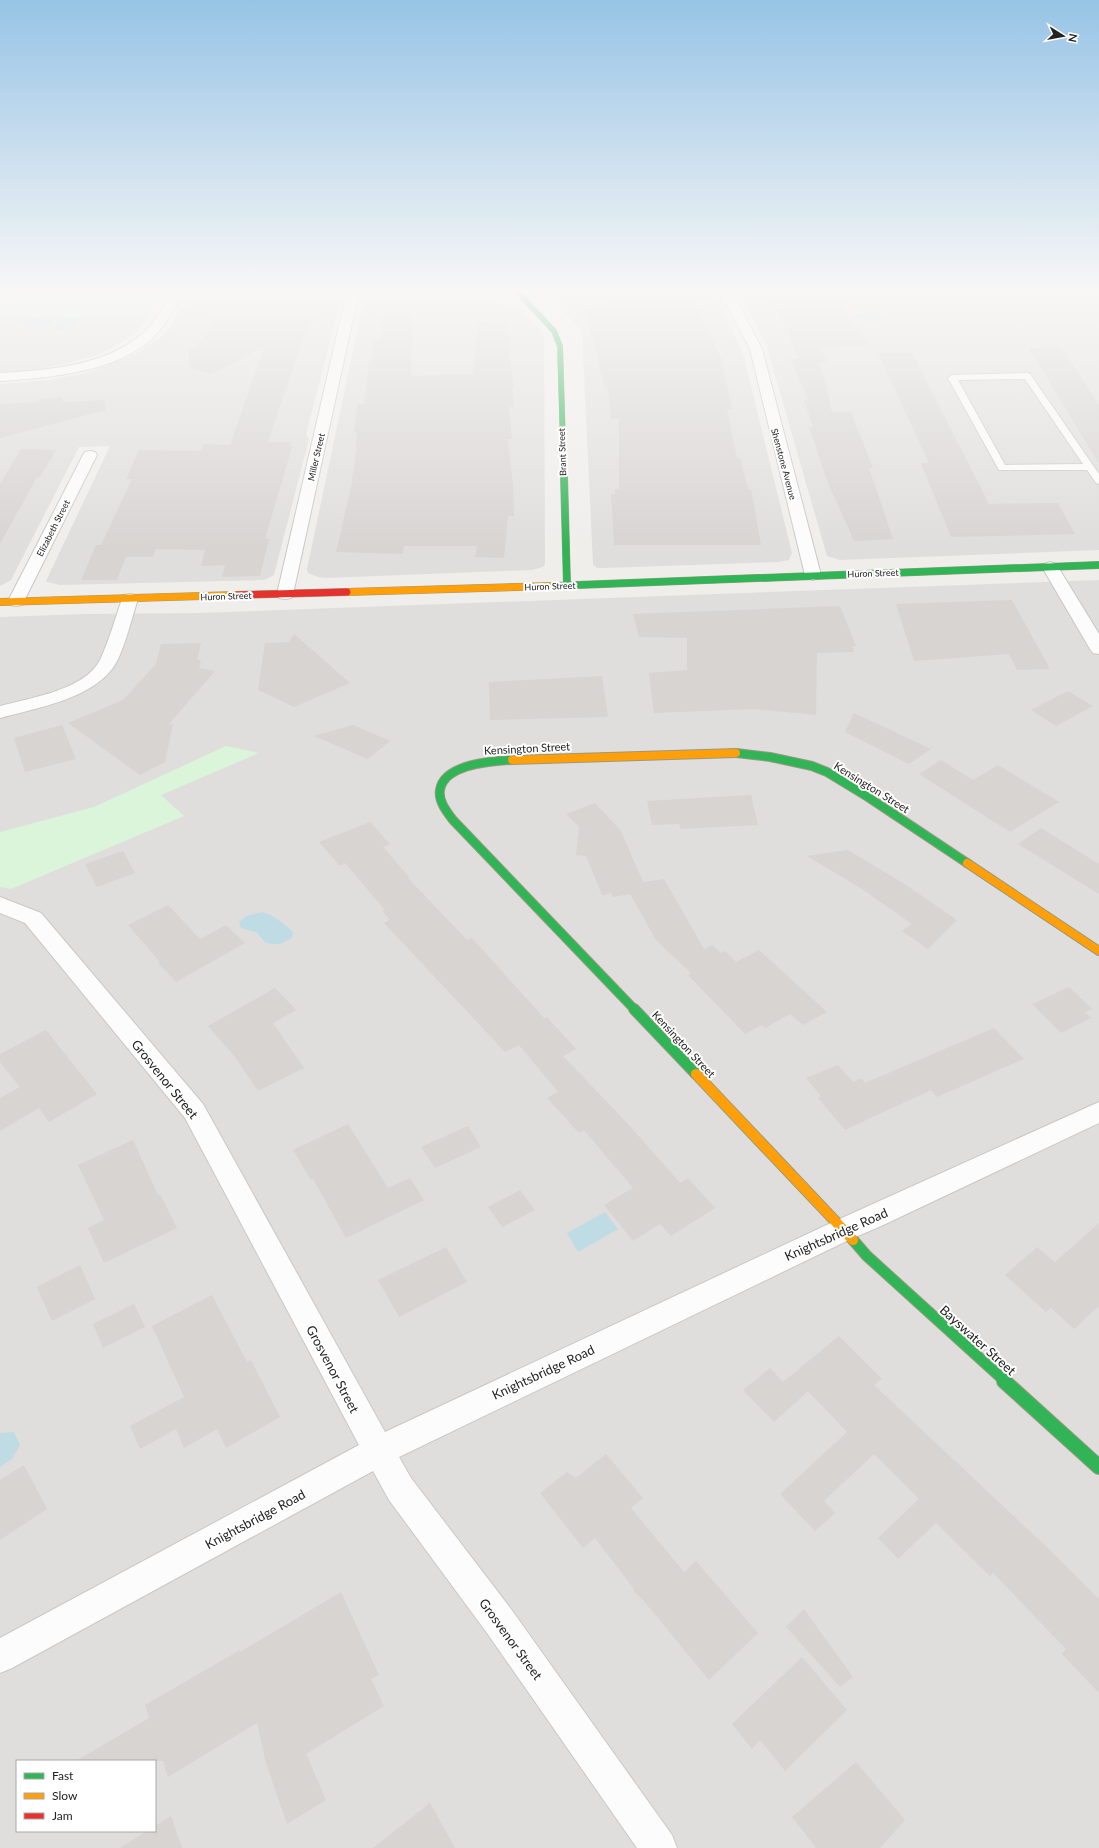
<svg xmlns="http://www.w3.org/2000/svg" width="1099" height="1848" font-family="Lato,sans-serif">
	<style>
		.residential { fill: #dfdedc; fill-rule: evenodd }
		.park { fill: #daf5da }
		.water { fill: #bfdbe3 }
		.building { fill: #d7d4d2 }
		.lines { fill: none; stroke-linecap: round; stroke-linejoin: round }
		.lane-casing { stroke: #c9c8c7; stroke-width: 2 }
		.street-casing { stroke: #c9c8c7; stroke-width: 2 }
		.fast-far4-casing { stroke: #999a82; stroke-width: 6 }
		.fast-far3-casing { stroke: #999a82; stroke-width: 8 }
		.fast-far2-casing { stroke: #999a82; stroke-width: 10 }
		.fast-far1-casing { stroke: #999a82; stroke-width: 12 }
		.fast-casing { stroke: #999a82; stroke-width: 16 }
		.slow-far2-casing { stroke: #999a82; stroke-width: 8 }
		.slow-far1-casing { stroke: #999a82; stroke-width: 10 }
		.slow-casing { stroke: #999a82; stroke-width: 12 }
		.jam-casing { stroke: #999a82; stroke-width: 8 }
		.lane { fill: #fdfcfc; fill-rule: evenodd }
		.street { fill: #fdfcfc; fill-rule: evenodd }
		.fast-far4 { stroke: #30b455; stroke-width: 5.5 }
		.fast-far3 { stroke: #30b455; stroke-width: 7 }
		.fast-far2 { stroke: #30b455; stroke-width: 8 }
		.fast-far1 { stroke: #30b455; stroke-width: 10 }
		.fast { stroke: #30b455; stroke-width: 14 }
		.slow-far2 { stroke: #ff9f0a; stroke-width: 7 }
		.slow-far1 { stroke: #ff9f0a; stroke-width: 8 }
		.slow { stroke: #ff9f0a; stroke-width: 10 }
		.jam { stroke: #e5322d; stroke-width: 7 }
		.labels { text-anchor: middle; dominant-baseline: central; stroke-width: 4; stroke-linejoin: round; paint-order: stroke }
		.far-street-label { font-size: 9px; fill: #222; stroke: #fff }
		.street-label { font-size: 11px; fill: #222; stroke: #fff }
		.near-street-label { font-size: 13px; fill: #222; stroke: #fff }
	</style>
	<rect width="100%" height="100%" fill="#f0eeeb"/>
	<path class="residential" d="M196,288H454L453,290L294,291L203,290Z
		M639,288L712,289L742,350L792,553L789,560L778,562L606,568H597L593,565L582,331L550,298L552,294L561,292Z
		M737,288H1099V550L840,560L827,556L766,344Z
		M207,301H336L338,304L339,307L306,434L309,439L274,575L264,580L60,585L47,582L46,581L110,446L79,447L11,580L0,586V384L49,380L85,373L116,362L134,355L159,339L169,329L180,308L193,303Z
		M372,301H498L518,307L541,331L544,336L545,564L543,567L532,570L326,578L318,577L308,573L307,569L363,304Z
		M0,316H148L138,331L131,336L110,349L94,356L56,366L22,371L0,372Z
		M1099,580V1848H0V617L84,614L198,613ZM17,1761H155V1831H17Z"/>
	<path class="park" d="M14,288H163L148,316H0V308Z
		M226,746L259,753L161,795L184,816L11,889L0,887V832L94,807Z"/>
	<path class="water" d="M855,313L876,314L882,317V319C871,322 859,321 850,316V314Z
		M62,317L83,318L64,330H53Z
		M37,318L49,320L53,323C45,331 29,328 21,322V320Z
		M262,912C274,915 284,924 293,932L292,938L280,944H271L265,942L256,932L241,928L239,922L247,916Z
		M605,1212L618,1229L578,1252L567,1233Z
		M14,1432L20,1445L12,1459L0,1467V1433Z"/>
	<path class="building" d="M826,293L840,301L868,345L820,347L828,363H818L825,380L832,412H851L873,468H869L893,539L854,541L828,483L809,427H813L804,400H808L791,359L799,358L789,338L791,336L773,303Z
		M693,299L721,358L732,409H727L737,458H740L748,489H751L761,545H614L611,494H615V489H619V419H611L608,388H605L584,305Z
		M384,315H413L411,376L473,374L478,322L506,323L505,335H511L510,359L514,389H512L514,407H509L512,439H508L513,486L514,516H508L504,558L475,557L477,546H404L403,554L336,552L351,488L357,447H355L357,432H354L358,404H364L369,361H372L374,340H381Z
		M214,316L320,317L308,323L268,442H291L290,447H292L265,539H269L260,576L222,577L225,565L201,566L205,550L156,549L153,557H126L117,580H81L96,545H101L132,479H126L139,450L201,451L204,444L230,445L264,347L211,374L189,368L188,351L204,340Z
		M1061,347L1099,405V464L1029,348Z
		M878,353H912L989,504L1058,503L1075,534L951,537L921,463H929Z
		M62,397L63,402L104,400L106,410L0,438V404L39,402V400Z
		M21,449L56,450L40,477H37L0,544V484Z
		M1012,600L1050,669L1017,670L1009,654L914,661L896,604Z
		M840,606L856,646H852L854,652L817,653L816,715L754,709L654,713L649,673L687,670V638L639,637L633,614Z
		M294,634L350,683L294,707L258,690L265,643L289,642Z
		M201,643L197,660H201L199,668L215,671L169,724H173L165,762L140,775L68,723L123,700L156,664L161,644Z
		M602,676L608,717L490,720L489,682Z
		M1068,691L1093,706L1056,726L1031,710Z
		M854,713L931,749L909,764L845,732Z
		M62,725L76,759L25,772L14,738Z
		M353,725L390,741L368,759L314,736Z
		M941,760L973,780L998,765L1059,802L1010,832L919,774Z
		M751,795L758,825L681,829L679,824L652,825L647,801Z
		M595,803L621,831L643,882L664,879L704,949L712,945L721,953L725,951L736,962L759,950L827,1012L803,1025L790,1014L765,1028L762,1025L745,1034L688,975L691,973L656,940L630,894L613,897L611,893L602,895L586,856L576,855L579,827L566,814Z
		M370,822L390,844L383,847L409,877L408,878L467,940L472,938L544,1018L547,1017L576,1049L563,1056L629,1125L680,1183L688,1178L715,1208L671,1236L660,1224L633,1241L604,1205L633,1188L584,1130L579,1133L547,1098L558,1092L519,1045L505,1052L384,923L390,920L382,911L385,910L345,863L340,866L319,842Z
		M1041,828L1099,864V894L1018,844Z
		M848,850L903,883L957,920L928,949L902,931L912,924L862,889L807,856Z
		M123,851L135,873L97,887L85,864Z
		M168,905L200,939L226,925L245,943L176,982L158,963L160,962L128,925Z
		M1069,987L1092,1009L1085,1012L1091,1018L1061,1033L1032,1004Z
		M275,988L296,1010L273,1023L304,1068L258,1091L235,1057L208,1026Z
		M994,1028L1024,1059L937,1097L931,1090L845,1130L818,1098L821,1096L806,1078L838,1065L853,1082L861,1078L865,1083Z
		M46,1030L97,1094L49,1122L39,1108L0,1131V1098L20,1087L0,1062V1054Z
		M348,1124L388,1188L410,1178L424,1200L346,1238L313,1179L311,1180L293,1150Z
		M468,1126L481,1147L435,1168L421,1147Z
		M133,1140L158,1195L160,1194L177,1228L104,1263L88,1228L104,1220L78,1165Z
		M520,1190L535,1210L502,1227L488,1207Z
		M1099,1223V1306L1074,1329L1051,1308L1046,1312L1005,1275L1037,1247L1055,1262Z
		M446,1247L467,1282L399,1317L378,1280Z
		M80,1265L95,1299L52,1321L37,1287Z
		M212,1295L247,1362L251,1360L280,1417L226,1448L217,1429L184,1448L176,1429L140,1449L130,1426L184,1397L152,1326Z
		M134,1304L145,1327L103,1348L93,1324Z
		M839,1336L882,1379L874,1385L1052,1552L1099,1599V1693L1062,1654L1066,1649L993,1573L990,1576L936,1523L898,1559L878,1538L919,1499L874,1454L824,1501L835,1513L815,1531L780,1494L847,1432L808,1391L774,1422L743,1390L770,1368L783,1382Z
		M606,1454L643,1498L631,1508L684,1572L696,1561L758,1633L709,1680L643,1600L633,1591L634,1589L595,1538L583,1548L540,1493L567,1472L576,1478Z
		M24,1465L47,1509L0,1540V1480Z
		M341,1592L379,1675L371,1679L384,1706L306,1754L326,1800L287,1824L266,1763L257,1723L168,1777L163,1761H76L149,1718L145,1705L240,1650V1652Z
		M804,1609L853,1677L840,1687L786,1627Z
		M802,1657L847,1710L785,1771L760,1740L752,1749L732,1724Z
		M856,1762L905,1820L880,1848H816L792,1817Z
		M430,1803L455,1848H373Z
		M171,1816L182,1848H120L147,1831H155V1826Z"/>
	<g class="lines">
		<defs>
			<path id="lane" d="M1027,373L1030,374L1099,474V484L1096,483L1087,470H999L948,378L952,375ZM1025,379L1083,464L1005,465L958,380Z"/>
			<path id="street" d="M171,288H183L181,292H461L507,288H555L549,292L461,300H357L293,594L291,598L285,599L279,598L277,594L345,300H178C170,316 161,332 146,344C108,373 46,378 0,381V373C51,370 114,366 151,325C160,315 166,301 171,288Z
				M718,288H730L762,349L821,575L819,578L813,580L807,578L805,575L750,349Z
				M90,451L95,452L97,455L22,605L16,606L10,605L8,601L83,455L85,452Z
				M1050,562L1056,564L1058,567L1099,634V654L1093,653L1090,649L1042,567L1044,564Z
				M130,594L136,595L138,599C132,617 125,647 116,663C96,698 37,708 0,718V706C30,698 85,690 100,660C109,641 115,619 122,599L124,595Z
				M0,897L41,913L203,1104L385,1432L833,1222L1099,1102V1123L879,1227L853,1238L399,1457L411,1478L511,1609L672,1835L677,1848H637L487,1633L389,1500L373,1471L12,1668L0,1673V1638L359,1445L185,1118L25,923L0,913Z"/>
			<path id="fast-far4" d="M514,288L554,331L560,346L564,477"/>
			<path id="fast-far3" d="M564,476L567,585
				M552,586L1099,565"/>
			<path id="fast-far2" d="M736,753L770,757L812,766L827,772L868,797L967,863
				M512,760C492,761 444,764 440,790C438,801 447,812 453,820L635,1010"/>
			<path id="fast-far1" d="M634,1009L696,1074
				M853,1240L867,1256L1006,1382"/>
			<path id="fast" d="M1004,1381L1099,1467"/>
			<path id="slow-far2" d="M347,592L552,586
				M0,602L236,595"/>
			<path id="slow-far1" d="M512,760L736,753
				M967,863L1099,951"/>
			<path id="slow" d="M696,1074L853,1240"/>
			<path id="jam" d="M236,595L347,592"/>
		</defs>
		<use href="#lane" class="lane-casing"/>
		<use href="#street" class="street-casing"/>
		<use href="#fast-far4" class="fast-far4-casing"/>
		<use href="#fast-far3" class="fast-far3-casing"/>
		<use href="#fast-far2" class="fast-far2-casing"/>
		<use href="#fast-far1" class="fast-far1-casing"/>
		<use href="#fast" class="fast-casing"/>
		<use href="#slow-far2" class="slow-far2-casing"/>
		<use href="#slow-far1" class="slow-far1-casing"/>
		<use href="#slow" class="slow-casing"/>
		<use href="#jam" class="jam-casing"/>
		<use href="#lane" class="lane"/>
		<use href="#street" class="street"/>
		<use href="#fast-far4" class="fast-far4"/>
		<use href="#fast-far3" class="fast-far3"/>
		<use href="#fast-far2" class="fast-far2"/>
		<use href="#fast-far1" class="fast-far1"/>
		<use href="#fast" class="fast"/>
		<use href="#slow-far2" class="slow-far2"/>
		<use href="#slow-far1" class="slow-far1"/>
		<use href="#slow" class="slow"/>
		<use href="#jam" class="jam"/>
	</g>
	<linearGradient id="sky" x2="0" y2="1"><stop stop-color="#97c4e6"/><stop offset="0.53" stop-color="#f8f7f6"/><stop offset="1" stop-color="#f8f7f6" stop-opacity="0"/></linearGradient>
	<rect width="1099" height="547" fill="url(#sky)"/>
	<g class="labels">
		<g class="far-street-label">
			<text transform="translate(562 452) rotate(-92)">Brant Street</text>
			<text transform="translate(316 457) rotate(-77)">Miller Street</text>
			<text transform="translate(784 464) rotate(75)">Shenstone Avenue</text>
			<text transform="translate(53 528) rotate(-63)">Elizabeth Street</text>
			<text transform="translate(873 573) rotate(-2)">Huron Street</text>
			<text transform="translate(550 586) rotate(-2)">Huron Street</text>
			<text transform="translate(226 596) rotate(-2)">Huron Street</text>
		</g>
		<g class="street-label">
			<text transform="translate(527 748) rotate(-3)">Kensington Street</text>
			<text transform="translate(872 787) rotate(32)">Kensington Street</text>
			<text transform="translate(684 1044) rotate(47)">Kensington Street</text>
		</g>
		<g class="near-street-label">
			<text transform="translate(165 1079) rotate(51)">Grosvenor Street</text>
			<text transform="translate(836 1234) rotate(-24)">Knightsbridge Road</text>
			<text transform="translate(978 1340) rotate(42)">Bayswater Street</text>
			<text transform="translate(333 1369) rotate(62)">Grosvenor Street</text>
			<text transform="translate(543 1372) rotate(-25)">Knightsbridge Road</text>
			<text transform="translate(255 1519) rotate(-28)">Knightsbridge Road</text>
			<text transform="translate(511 1639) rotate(54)">Grosvenor Street</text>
		</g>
	</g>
	<rect x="16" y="1760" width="140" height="72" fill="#ffffff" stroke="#a7a7a7"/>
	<rect x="24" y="1773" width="20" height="6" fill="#30b455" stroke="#a7a7a7"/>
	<text x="52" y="1780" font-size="12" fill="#222222">Fast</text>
	<rect x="24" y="1793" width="20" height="6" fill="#ff9f0a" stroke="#a7a7a7"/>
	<text x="52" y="1800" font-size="12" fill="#222222">Slow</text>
	<rect x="24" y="1813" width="20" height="6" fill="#e5322d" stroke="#a7a7a7"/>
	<text x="52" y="1820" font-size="12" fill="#222222">Jam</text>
	<g transform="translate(1063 36) rotate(101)" stroke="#ffffff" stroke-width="3" paint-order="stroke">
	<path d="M0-3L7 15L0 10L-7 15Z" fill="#222222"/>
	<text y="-6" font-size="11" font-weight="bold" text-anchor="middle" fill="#222222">N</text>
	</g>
</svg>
